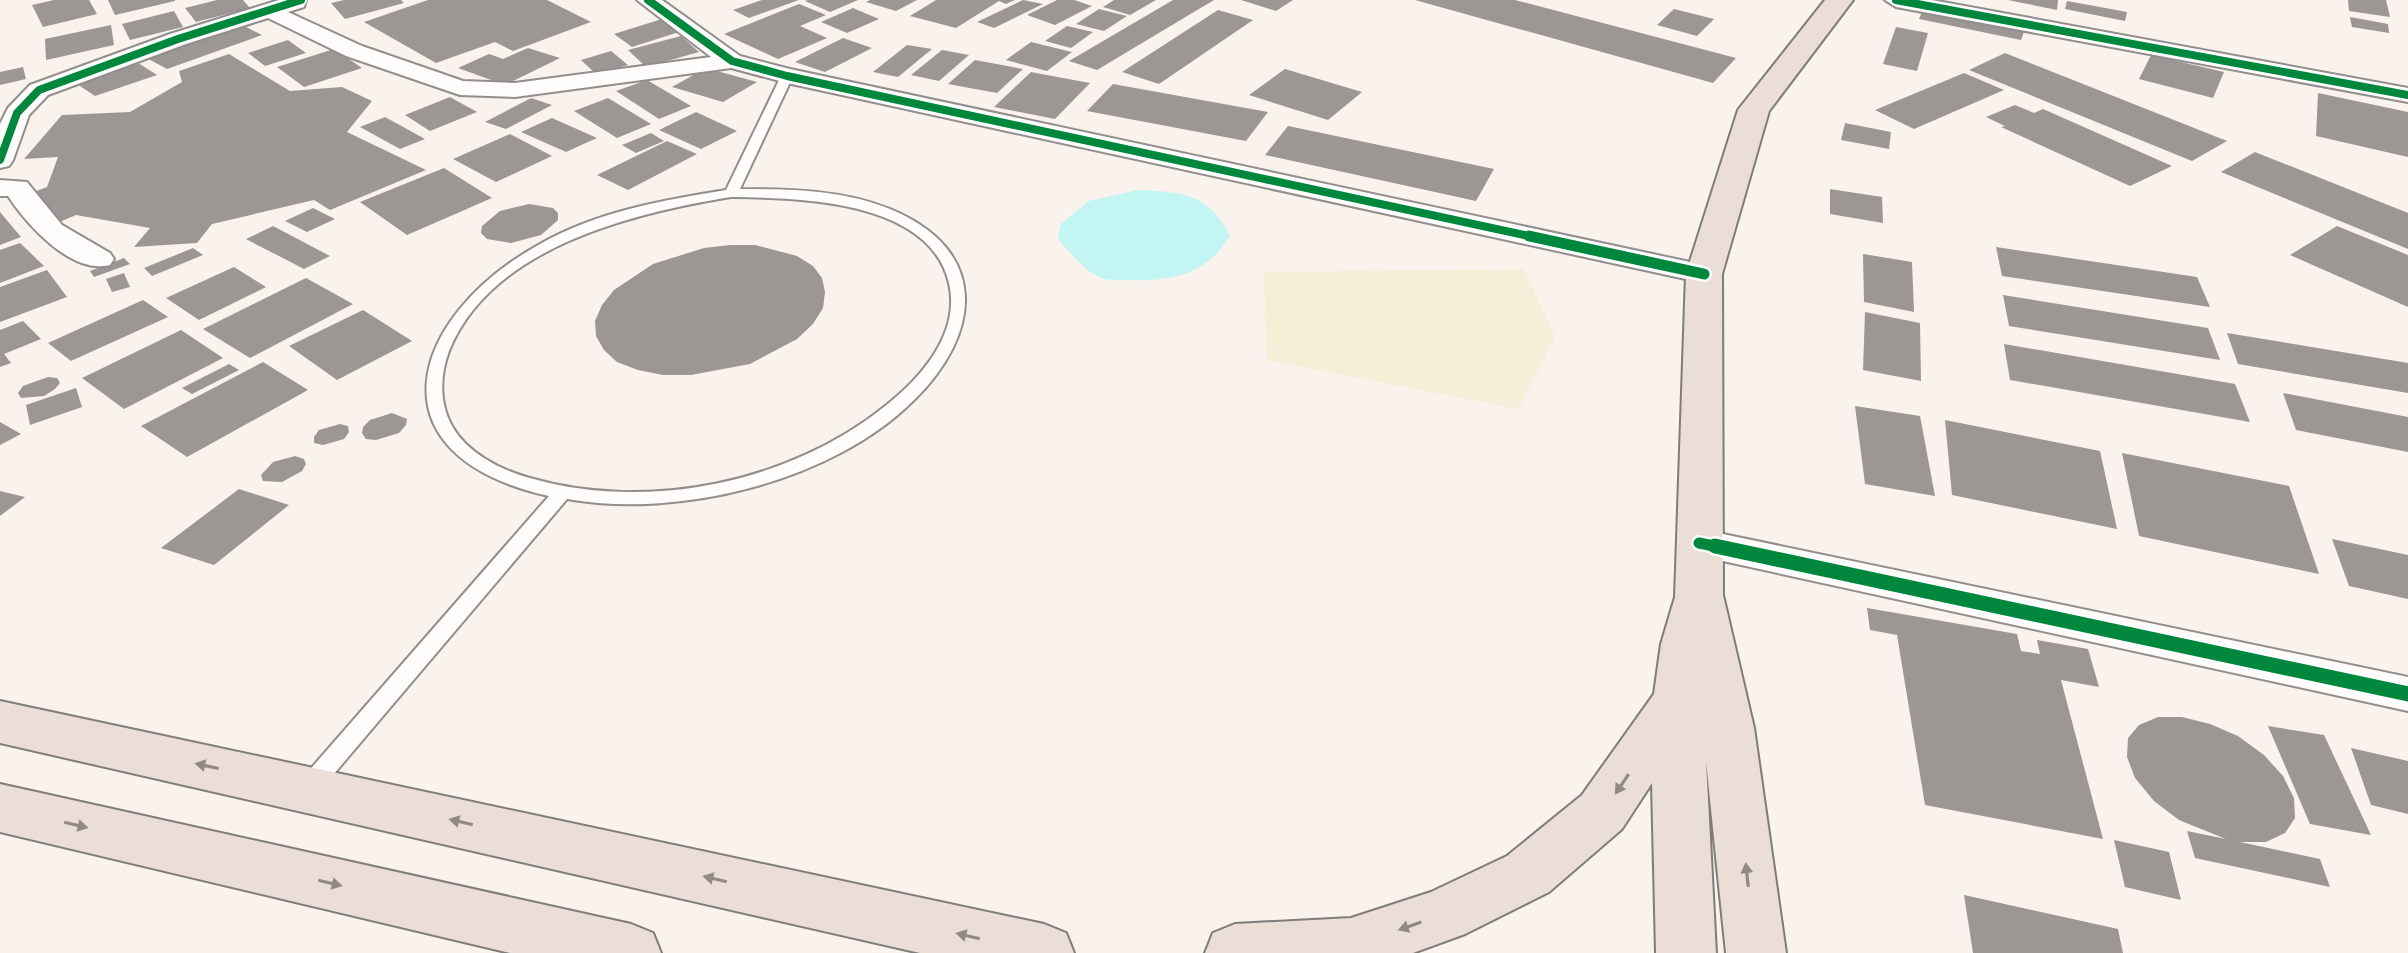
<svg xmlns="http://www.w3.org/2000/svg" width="2408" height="953" font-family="'PT Serif',serif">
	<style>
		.pitch { fill: #f4efd6 }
		.water { fill: #c3f5f2 }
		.building { fill: #9c9694 }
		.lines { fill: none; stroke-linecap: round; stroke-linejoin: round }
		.lane-casing { stroke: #928e8c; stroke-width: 4 }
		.street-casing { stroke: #928e8c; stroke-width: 4 }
		.primary-casing { stroke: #7f7c7a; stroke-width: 4 }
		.lane { fill: #fefdfc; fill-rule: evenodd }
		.street { fill: #fefdfc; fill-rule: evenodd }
		.primary { fill: #ebded6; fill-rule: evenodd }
		.cycleway-far2-casing { stroke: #fff; stroke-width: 12 }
		.cycleway-far1-casing { stroke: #fff; stroke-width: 16 }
		.cycleway-casing { stroke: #fff; stroke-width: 20 }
		.cycleway-far2 { stroke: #00873e; stroke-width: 8 }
		.cycleway-far1 { stroke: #00873e; stroke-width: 11 }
		.cycleway { stroke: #00873e; stroke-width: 15 }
		.oneway { fill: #918984 }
	</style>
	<rect width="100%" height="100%" fill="#f9f2ed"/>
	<path class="pitch" d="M1524,269L1555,337L1518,409L1267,360L1264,272Z"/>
	<path class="water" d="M1138,190C1182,192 1209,193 1230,236C1206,274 1172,282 1129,280C1122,280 1112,281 1105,279C1086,274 1071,253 1058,239L1061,224L1089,201Z"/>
	<path class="building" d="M54,0H89L97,14L43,27L32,5Z
		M108,0H175V1L115,15Z
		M217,0H243L250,8L196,22L185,8Z
		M344,0H401L404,3L345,19L331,3Z
		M428,0H547L591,22L513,51L495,42L436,63L364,22Z
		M762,0H799L749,18L733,10Z
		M808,0H858L830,12L805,1Z
		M870,0H917L896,11L866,2Z
		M936,0H1015L1006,4L999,1L956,28L910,16Z
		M1023,0L1043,4L994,28L977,22Z
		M1057,0H1074L1092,6L1055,25L1027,15Z
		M1114,0H1156L1130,15L1103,7Z
		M1173,0H1214L1097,70L1069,61Z
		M1241,0H1293L1276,11Z
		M1415,0H1515L1736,58L1713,83Z
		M2008,0H2058L2057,10Z
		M2348,0H2386L2390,17L2349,11Z
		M2067,1L2127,12L2125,21L2065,9Z
		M799,4L826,15L800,26L827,38L778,59L724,34Z
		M853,8L879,19L847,33L821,22Z
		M1099,9L1127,16L1104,31L1076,24Z
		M1674,9L1714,19L1697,36L1657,25Z
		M1923,9L2025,29L2021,40L1919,19Z
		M1218,10L1253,20L1159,84L1122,72Z
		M174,11L183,27L130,40L122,24Z
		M2350,17L2388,24L2389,33L2352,27Z
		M662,19L679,32L632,47L614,34Z
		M238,23L262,35L167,69L143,56Z
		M111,25L114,45L46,60L45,39Z
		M1067,26L1093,32L1071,48L1045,41Z
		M1896,27L1928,33L1917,71L1883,64Z
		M681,36L699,52L646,67L628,50Z
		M843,38L872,48L825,72L795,62Z
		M288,40L306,53L265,66L248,53Z
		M1031,42L1072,52L1047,71L1006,60Z
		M907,45L932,49L898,77L873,72Z
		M528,48L560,58L505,85L458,68L489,54L503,59Z
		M334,49L362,68L304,87L277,67Z
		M942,50L969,55L939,81L911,75Z
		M611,51L628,65L597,75L581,60Z
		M2005,53L2227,141L2192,161L1969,70Z
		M229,54L290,91L342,87L372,101L347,132L426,170L330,210L314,200L212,224L197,243L134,247L150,228L76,215L57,223L31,193L47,187L58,157L24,159L62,115L130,112L182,82L179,71Z
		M2151,55L2224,72L2213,98L2139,79Z
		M975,60L1023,69L997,93L948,84Z
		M135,61L157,75L95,96L74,82Z
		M23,67L26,79L0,85V72Z
		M706,68L757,82L723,102L672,87Z
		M1285,69L1362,92L1328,120L1249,95Z
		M1031,72L1090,83L1055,119L994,107Z
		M1964,73L2004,90L1914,129L1875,110Z
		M647,80L691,106L659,119L616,91Z
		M1113,84L1268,112L1246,141L1087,111Z
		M2318,93L2408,112V157L2316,136Z
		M450,97L477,112L430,131L405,115Z
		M531,98L552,105L506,129L485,122Z
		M608,98L651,124L617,138L574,111Z
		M2015,105L2034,113L2043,109L2172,166L2130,186L2001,127L2005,126L1986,117Z
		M696,112L737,131L701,149L659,130Z
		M385,117L425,139L400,149L360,127Z
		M552,118L597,138L566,152L521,132Z
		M1845,123L1891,132L1889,149L1841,140Z
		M1288,126L1494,169L1476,201L1265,155Z
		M651,133L664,141L636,153L622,145Z
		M510,134L552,156L496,182L453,159Z
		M667,141L697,154L628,190L597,175Z
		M2255,152L2408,213V249L2221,172Z
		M444,168L492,198L407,235L360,202Z
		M1830,189L1882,197L1883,223L1830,214Z
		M529,204L553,208L558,213V220L541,235L511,243L487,239L481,233L482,226L500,211Z
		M313,208L335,219L307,232L285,221Z
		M0,212L21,237L0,245Z
		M273,226L330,256L304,269L246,239Z
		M2337,226L2408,255V307L2290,255Z
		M20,243L44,266L0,283V250Z
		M730,245H755L797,256L813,266L822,278L825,292L823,308L813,324L797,339L750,364L691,375H663L638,370L617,362L604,350L596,336L595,321L602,305L614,290L653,264L704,248Z
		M1996,247L2197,277L2210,307L2002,276Z
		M193,248L203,255L152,276L144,268Z
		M1863,254L1912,262L1914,312L1864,302Z
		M124,258L130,264L94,277L90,271Z
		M234,267L266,287L199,320L166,298Z
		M47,270L67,297L0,322V287Z
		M124,273L130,287L112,292L106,279Z
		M306,278L353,304L250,358L203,329Z
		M2003,295L2208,328L2220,360L2009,326Z
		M143,300L168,317L71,361L48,343Z
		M363,310L412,341L337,380L289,346Z
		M1865,312L1920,323L1921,381L1863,370Z
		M23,321L41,339L4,354L11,363L0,367V330Z
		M181,330L223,358L124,409L82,378Z
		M2227,333L2408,363V393L2238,364Z
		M2004,344L2235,384L2250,422L2010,380Z
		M263,362L308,390L187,457L141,426Z
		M229,364L239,370L192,394L182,388Z
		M48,377L57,378L60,383L55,389L44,396L21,398L18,393L23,386Z
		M76,388L82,407L30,425L26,405Z
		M2283,393L2408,417V452L2296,430Z
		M1855,406L1920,416L1935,496L1865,484Z
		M392,413L407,419L406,425L399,433L376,440L366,439L362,433L363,427L370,420Z
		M1945,420L2100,451L2117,529L1952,495Z
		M0,422L21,434L0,445Z
		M340,424L348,426L349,432L344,439L323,445L314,443V437L319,430Z
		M2122,453L2289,486L2319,574L2139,536Z
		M295,456L304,459L306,464L302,471L282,482L263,481L261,475L273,462Z
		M239,489L289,505L214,565L161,548Z
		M0,491L25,497L0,516Z
		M2332,539L2408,555V599L2349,586Z
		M1867,608L2017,634L2021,651L2040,654L2037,640L2088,649L2099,687L2061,680L2103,839L1925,805L1897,635L1870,630Z
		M2158,717H2182L2210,724L2238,736L2264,755L2283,776L2294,798L2295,818L2285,833L2266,842H2240L2320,859L2330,887L2195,858L2187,831L2226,839L2179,820L2154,801L2135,778L2127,757L2128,738L2139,725Z
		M2268,726L2324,735L2371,835L2310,824Z
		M2351,748L2408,761V814L2371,805Z
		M2114,840L2169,852L2181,900L2125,887Z
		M1964,895L2118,929L2123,953H1973Z"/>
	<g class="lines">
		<defs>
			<path id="lane" d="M787,72L793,76L740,189C790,189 843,190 890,209C990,250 982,334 913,401C831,482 678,519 567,499L316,795L308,798L300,795L297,788L300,781L549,496C368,456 407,318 540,244C596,212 663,200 726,190L781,76ZM731,197C798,198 929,199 949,283C961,334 920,379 884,407C789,483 647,512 530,478C501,470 467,453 452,426C439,403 440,375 449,351C491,247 633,213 731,197Z"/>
			<path id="street" d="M279,0H306L304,7L288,12L362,46L463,81L515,83L711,57L637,0H662L740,56L790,69L1704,265L1715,268L1719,274L1715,280L1704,283L787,83L731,68L515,97L460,95L346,56L268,18L186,44L48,95L29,115L13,160L9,166L0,168V124L8,108L30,85L170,34Z
				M1885,0H1932L2408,88V102L1896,7Z
				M0,180L27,182L62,225L110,253L114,259L110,265C72,275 27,225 8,196H0Z
				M1699,529L2408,677V711L1686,553L1680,543L1686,533Z"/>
			<path id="primary" d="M1825,0H1853L1769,111L1722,274L1723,595L1754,728L1786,953H1726L1706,761L1716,953H1656L1652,783L1622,829L1549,892L1465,934L1413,953H1205L1213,933L1235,924L1351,918L1431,892L1507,856L1582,795L1654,694L1661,644L1675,597L1686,274L1738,110Z
				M0,701L1044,924L1066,933L1074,953H920L0,743Z
				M0,784L631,924L653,933L661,953H510L0,832Z"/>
		</defs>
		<use href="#lane" class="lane-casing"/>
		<use href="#street" class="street-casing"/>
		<use href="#primary" class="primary-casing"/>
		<use href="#lane" class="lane"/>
		<use href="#street" class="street"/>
		<use href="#primary" class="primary"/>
		<defs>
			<path id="cycleway-far2" d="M648,0L732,61L787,76L1538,238
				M1896,0L2408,95
				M0,160L17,113L39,90L178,39L301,0"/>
			<path id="cycleway-far1" d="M1529,236L1704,274
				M1699,543L1724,548"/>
			<path id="cycleway" d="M1715,546L2408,694"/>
		</defs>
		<use href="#cycleway-far2" class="cycleway-far2-casing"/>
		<use href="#cycleway-far1" class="cycleway-far1-casing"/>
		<use href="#cycleway" class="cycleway-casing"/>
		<use href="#cycleway-far2" class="cycleway-far2"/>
		<use href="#cycleway-far1" class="cycleway-far1"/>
		<use href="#cycleway" class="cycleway"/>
	</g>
	<defs><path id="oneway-solid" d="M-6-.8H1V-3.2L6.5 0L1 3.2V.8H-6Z" transform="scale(2)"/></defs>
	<g class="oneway">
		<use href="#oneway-solid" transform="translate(207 766) rotate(-168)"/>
		<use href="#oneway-solid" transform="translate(1622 784) rotate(124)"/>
		<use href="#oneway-solid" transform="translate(461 822) rotate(-167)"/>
		<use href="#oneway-solid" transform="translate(76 825) rotate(13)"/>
		<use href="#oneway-solid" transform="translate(1747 875) rotate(-96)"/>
		<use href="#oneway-solid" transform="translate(715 879) rotate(-167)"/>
		<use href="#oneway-solid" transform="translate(330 883) rotate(13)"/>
		<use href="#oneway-solid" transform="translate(1410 926) rotate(161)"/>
		<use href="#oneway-solid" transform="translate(968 936) rotate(-167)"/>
	</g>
</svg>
